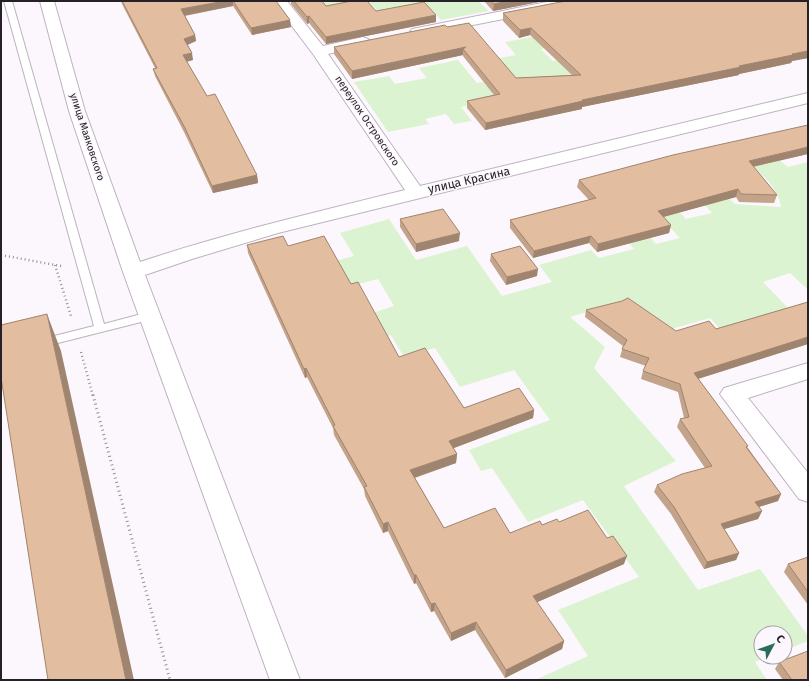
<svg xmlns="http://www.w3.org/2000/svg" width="809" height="681" font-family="'Fira Sans',sans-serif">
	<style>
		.green { fill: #dcf3d1 }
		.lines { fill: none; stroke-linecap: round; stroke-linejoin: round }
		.lane-casing { stroke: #beb1c0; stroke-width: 2 }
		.street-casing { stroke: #beb1c0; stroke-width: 2 }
		.path-far1 { stroke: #959096; stroke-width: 2.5; stroke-dasharray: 1 3; stroke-linecap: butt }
		.path { stroke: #959096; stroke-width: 3; stroke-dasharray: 1 3.5; stroke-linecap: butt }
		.lane { fill: #fff; fill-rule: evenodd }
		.street { fill: #fff; fill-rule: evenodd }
		.wall { fill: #c3a389 }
		.shaded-wall { fill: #9f846f }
		.building { fill: #e3bd9f; stroke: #9f846f }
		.labels { text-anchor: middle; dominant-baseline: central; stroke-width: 3; stroke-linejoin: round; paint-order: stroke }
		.far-street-label { font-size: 10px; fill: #262127; stroke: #fcf7fd }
		.street-label { font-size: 12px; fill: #262127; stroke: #fcf7fd }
	</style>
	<rect width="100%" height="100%" fill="#fcf7fd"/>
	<path class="green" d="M323,1H478L489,11L441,20L428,6L378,15L377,10L370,3L330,10Z
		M537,36L548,47L541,49L553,61L582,55L622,75L518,81L489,60L516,55L505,42Z
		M458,60L477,83L483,82L500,99L461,107L472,121L454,124L446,114L425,119L429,124L388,132L354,82L389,76L395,84L427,78L419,68Z
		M761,145L788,167L808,162V290L790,273L763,282L789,309L721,330L710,318L661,332L631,299L570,317L605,347L594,368L676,461L624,486L698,590L760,569L808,636V641L785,650V633H761V657H766L755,662L767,680H535L588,656L558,610L639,577L583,500L528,522L492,468L481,471L469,450L550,420L514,370L460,387L435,348L404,357L391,335L376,339L363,316L394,306L378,279L338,289L324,264L354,256L340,233L389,219L416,260L467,246L502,296L552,282L539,265L591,250L599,258L634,249L606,216L625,211L656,244L680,238L650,206L669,201L686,219L712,213L699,199L722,192L735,204L781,207C777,183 752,166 735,152Z"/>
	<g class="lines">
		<defs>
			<path id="lane" d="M4,1H12L104,324L149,312L153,313L154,316L153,319L42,347L38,346L36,343L38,340L94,326Z"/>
			<path id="street" d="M40,1H54L85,111L140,262C227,233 316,212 405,190L313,54L273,1H287L323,46L363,37L368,39L371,42L368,45L328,54L420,186L808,93V103L278,233L192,259L145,275L300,680H270L123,272L69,111Z
				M552,1H581L579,4L574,5L417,36L412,35L410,32L412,29Z
				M808,363V379L748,398L808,473V502L799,499L720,394L724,388Z"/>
		</defs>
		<use href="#lane" class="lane-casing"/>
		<use href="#street" class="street-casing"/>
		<path class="path-far1" d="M1,255L61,266
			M55,265L71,316
			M81,352L93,396"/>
		<path class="path" d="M93,395L170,680"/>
		<use href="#lane" class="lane"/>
		<use href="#street" class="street"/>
	</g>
	<path class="wall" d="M121,1H276L290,20L291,27L252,35L233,6L185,16L195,35L196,41L187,45L193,60L187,62L207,96L257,175L258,183L213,193L185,134L155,76L153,69L155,68L122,4Z
		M291,1H322L326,6L376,11L436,22L326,44L309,23L307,24L291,4Z
		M484,1H544L493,11Z
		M808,1V58L792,61L791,63L739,74V75L582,107V109L485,130L467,108V101L494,95L463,56V55L352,79L334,54V47L447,27L516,78L572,75L530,35L519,38L503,21V13Z
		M808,154L753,167L777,195L774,203L739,202L736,197L663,217L671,225L669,233L597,252L589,243L533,258L510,228V220L589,200L577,187L579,180Z
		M400,219L459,241L416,252L400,227Z
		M247,245L288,246L351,284L399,357L464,408L534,410L533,418L453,448L457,454L456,463L415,478L444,528L510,533L542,525L559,522L624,564L537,602L564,641L562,649L505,678L475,630L451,641L434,611L431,612L416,583L414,584L388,531L383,533L365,496L364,489L334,435L333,428L307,377L305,378L248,253Z
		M491,254L537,276L506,285L490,261Z
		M808,302V344L698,379L748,448L781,494L778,501L759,507L762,511L758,519L724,529L739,553L736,560L704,569L671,514L654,492L657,485L705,468L677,427L680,419L684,418L678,392L641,379L643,371L646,366L620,357L623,346L585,317L586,310L676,331L716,329Z
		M808,557V605L784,572L788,564Z
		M779,662L808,680H783L775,669Z"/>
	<path class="shaded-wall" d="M225,1H233V6L182,16L181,9Z
		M508,1H544L493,11L494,4Z
		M436,15V22L326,44V37Z
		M309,16V23L307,24V17Z
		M290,20L291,27L252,35L251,28Z
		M531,28L530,35L519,38L520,30Z
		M195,35L196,41L185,46L184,39Z
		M466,47L463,49V55L352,79V71Z
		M808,51V58L792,61L791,63L739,74V75L582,107V109L485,130L486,123L582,100L739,66Z
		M192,53L193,60L184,62L183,55Z
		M808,147V154L746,168L749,161Z
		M257,175L258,183L213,193L212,186Z
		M738,189L736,197L656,219L658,211Z
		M671,225L669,233L597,252L598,244Z
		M460,233L459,241L416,252V244Z
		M591,236L589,243L533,258L534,251Z
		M538,269L537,276L506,285L507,277Z
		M47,314L61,351L134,680H126Z
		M808,337V344L691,381L694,373Z
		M306,368L307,377L305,378L304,369Z
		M534,410L533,418L449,450V441Z
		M457,454L456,463L410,479V470Z
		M781,494L778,501L752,509L755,502Z
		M762,511L758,519L718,531L721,524Z
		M388,522V531L383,533V524Z
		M739,553L736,560L704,569L707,562Z
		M627,556L624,564L531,605L533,596Z
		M414,575H416V583L414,584Z
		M435,603L434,611L431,612V604Z
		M476,622L475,630L451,641V633Z
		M564,641L562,649L505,678L506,670Z"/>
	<path class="building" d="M122,1H225L181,9L195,35L184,39L192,53L183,55L207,96L215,94L257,175L212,186L184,126L153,69L157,68Z
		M233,1H276L290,20L251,28Z
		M294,1H322L326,6L352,1H367L376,11L424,2L436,15L326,37L309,16L307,17Z
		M491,1H508L494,4Z
		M566,1H808V51L792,54L793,55L739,66L741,67L582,100L583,101L486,123L467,101L500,94L463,49L466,47L352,71L334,47L445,25L447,27L469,23L516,78L581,75L531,28L520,30L503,13Z
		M808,125V147L749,161L777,195L741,194L738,189L658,211L671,225L598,244L591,236L534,251L510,220L596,198L579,180L673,155Z
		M443,209L460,233L416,244L400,219Z
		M283,236L288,246L324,236L351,284L358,282L399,357L425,348L464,408L519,388L534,410L449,441L457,454L410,470L444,528L495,508L510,533L540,521L542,525L557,519L559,522L588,510L607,538L613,536L627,556L533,596L564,641L506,670L476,622L451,633L435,603L431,604L416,575H414L388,522L383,524L364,487L367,486L333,426L335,425L306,368L304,369L247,245Z
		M520,246L538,269L507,277L491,254Z
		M628,298L676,331L709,321L716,329L808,302V337L694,373L748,446L746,447L781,494L755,502L762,511L721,524L739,553L707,562L674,507L657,485L682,474L712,466L680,419L689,417L680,384L643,371L649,358L622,349L627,340L586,310L622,301Z
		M47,314L126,680H48L1,377V325Z
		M808,557V592L788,564Z
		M808,651V680H792L779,662Z"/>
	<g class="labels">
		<g class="far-street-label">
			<text transform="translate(367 121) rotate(56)">переулок Островского</text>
			<text transform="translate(87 137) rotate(72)">улица Маяковского</text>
		</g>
		<g class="street-label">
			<text transform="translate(469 180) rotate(-13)">улица Красина</text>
		</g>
	</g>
	<rect width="809" height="681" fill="none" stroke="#262127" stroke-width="4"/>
	<g transform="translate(773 645) rotate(49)"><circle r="19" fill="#fcf7fd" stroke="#a6a1a7"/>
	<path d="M0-3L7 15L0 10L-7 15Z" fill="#296c5c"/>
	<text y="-6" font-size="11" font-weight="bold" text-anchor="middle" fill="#262127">С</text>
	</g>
</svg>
